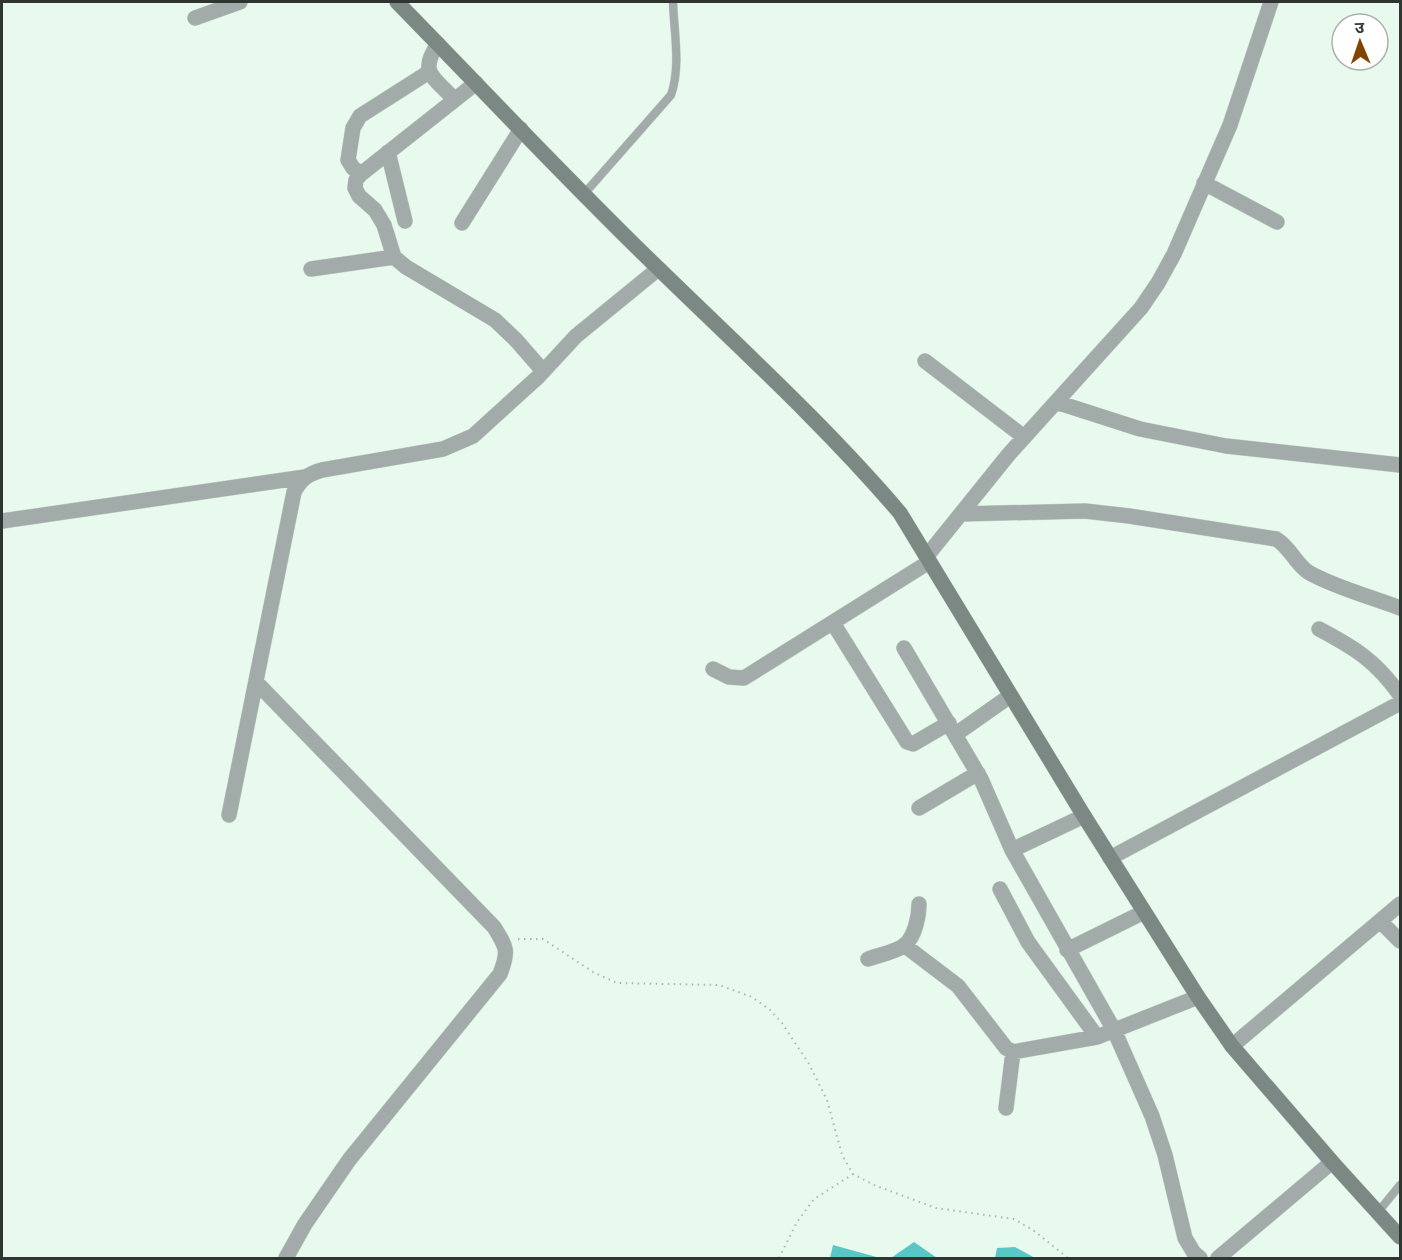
<svg xmlns="http://www.w3.org/2000/svg" width="1402" height="1260" font-family="'Alegreya Sans','Noto Sans Devanagari',sans-serif">
	<style>
		.water { fill: #5ac7c7 }
		.lines { fill: none; stroke-linecap: round; stroke-linejoin: round }
		.lane-casing { stroke: #c7d7cc; stroke-width: 9 }
		.street-casing { stroke: #c7d7cc; stroke-width: 16 }
		.secondary-casing { stroke: #c7d7cc; stroke-width: 16 }
		.path { stroke: #a8b6ac; stroke-width: 2; stroke-dasharray: 1.5 4.5; stroke-linecap: butt }
		.lane { stroke: #a2aba9; stroke-width: 8 }
		.street { stroke: #a2aba9; stroke-width: 15 }
		.secondary { stroke: #7b8884; stroke-width: 15 }
	</style>
	<rect width="100%" height="100%" fill="#e8faee"/>
	<path class="water" d="M914,1242L937,1258H891Z
		M833,1245L880,1258H830Z
		M1015,1247L1035,1258H995L997,1248Z"/>
	<g class="lines">
		<defs>
			<path id="lane" d="M584,194L671,95C681,67 674,32 673,2
				M1378,1212L1400,1185"/>
			<path id="street" d="M195,18L240,2
				M438,44C418,73 434,77 454,99
				M476,83L361,174L356,180L355,188L359,196L375,210L384,225L394,257L406,267L495,320L516,340L543,371
				M388,152L405,221
				M361,174L353,168L348,160L353,128L360,116L429,72
				M1204,183L1277,222
				M462,223L521,129
				M311,269L394,257
				M925,361L1024,437
				M1056,402L1140,429L1226,446L1400,465
				M961,514L1085,511L1129,516L1276,539C1290,547 1295,563 1308,572C1331,586 1374,598 1400,608
				M2,521L305,477
				M926,557L1009,454L1141,308L1158,283L1174,254L1230,125L1271,2
				M833,623L907,742L913,744L949,723
				M1319,629C1355,648 1376,661 1400,695
				M904,648L981,779L1012,850L1114,1030L1152,1116L1165,1155L1185,1238L1194,1253L1200,1258
				M713,669L729,677L744,678L929,562
				M256,682L494,927C507,948 509,951 500,974L349,1160L305,1224L286,1258
				M956,734L1010,696
				M919,808L978,773
				M229,815L294,492C301,479 308,474 322,470L443,449L473,436L538,377L576,336L658,269
				M1012,850L1084,816
				M1110,858L1400,703
				M1000,889L1028,942L1097,1037
				M1380,921L1400,941
				M904,945L958,986L1006,1048L1013,1052L1097,1037L1198,997
				M1067,950L1144,912
				M868,959C879,955 896,952 905,945C915,936 919,916 919,904
				M1232,1046L1400,904
				M1006,1108L1013,1052
				M1218,1258L1332,1162"/>
			<path id="secondary" d="M397,2C484,91 569,182 658,268C740,348 826,426 900,513L1084,816L1198,997L1232,1046L1332,1162L1400,1237"/>
		</defs>
		<use href="#lane" class="lane-casing"/>
		<use href="#street" class="street-casing"/>
		<use href="#secondary" class="secondary-casing"/>
		<path class="path" d="M518,939H543L593,972L617,983L719,985L752,997L770,1010L782,1023L809,1064L827,1100L842,1155L853,1174L874,1185L936,1208L1014,1219L1033,1230L1068,1258
			M779,1258L797,1222L814,1199L853,1174"/>
		<use href="#lane" class="lane"/>
		<use href="#street" class="street"/>
		<use href="#secondary" class="secondary"/>
	</g>
	<rect width="1402" height="1260" fill="none" stroke="#2f3631" stroke-width="6"/>
	<g transform="translate(1360 42) rotate(358)"><circle r="28" fill="#ffffff" stroke="#acafad" stroke-width="1.5"/>
	<path d="M0-4.5L10 22L0 15L-10 22Z" fill="#824402"/>
	<text y="-9" font-size="16" font-weight="bold" text-anchor="middle" fill="#2f3631">उ</text>
	</g>
</svg>
